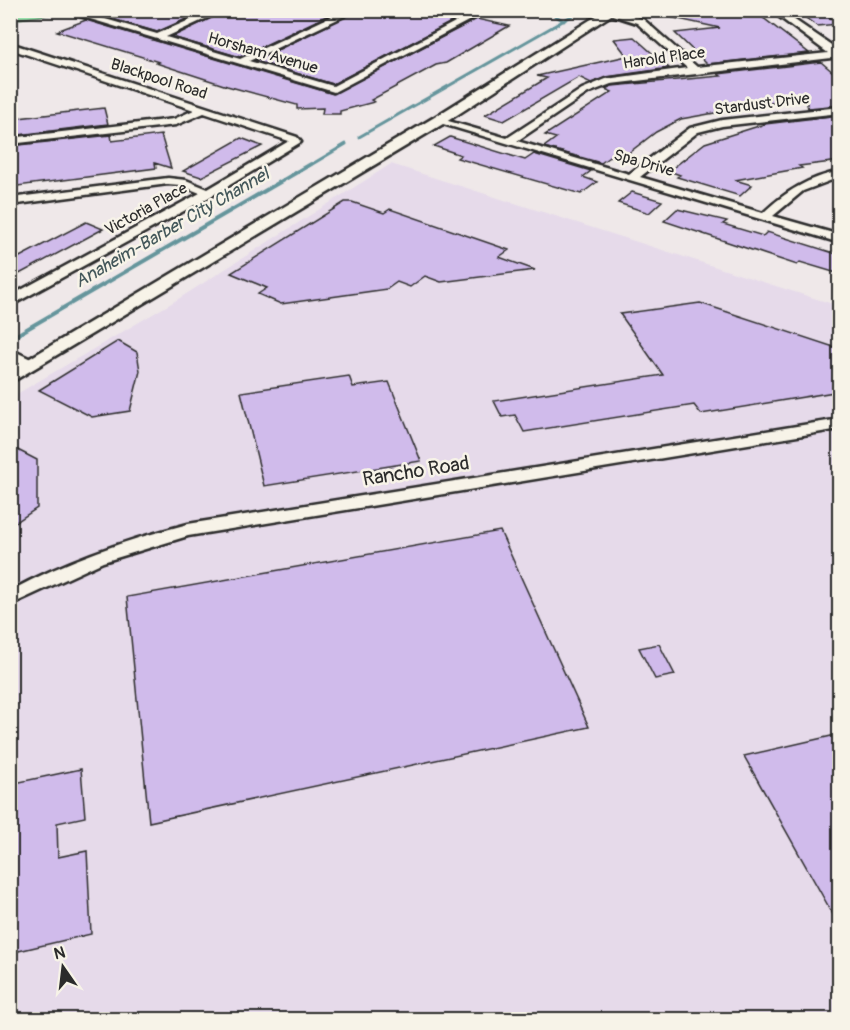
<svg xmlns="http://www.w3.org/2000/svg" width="850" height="1030" font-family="Pangolin,sans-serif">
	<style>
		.built { fill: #e6daea }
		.green { fill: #9be1ad; stroke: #63866c; stroke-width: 1.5 }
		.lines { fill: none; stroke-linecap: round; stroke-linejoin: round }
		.stream-far1 { stroke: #65959c; stroke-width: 3 }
		.stream { stroke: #65959c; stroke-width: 4 }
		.building { fill: #d0bbeb; stroke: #2b2b2b; stroke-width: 1.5 }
		.minor-casing { stroke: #2b2b2b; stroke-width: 5 }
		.tertiary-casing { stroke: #2b2b2b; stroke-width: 5 }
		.minor { fill: #f7f3e8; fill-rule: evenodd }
		.tertiary { fill: #f7f3e8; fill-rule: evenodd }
		.labels { text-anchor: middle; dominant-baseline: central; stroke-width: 5; stroke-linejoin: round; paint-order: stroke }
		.far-street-label { font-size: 16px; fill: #2b2b2b; stroke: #f7f3e8 }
		.far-water-label { font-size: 18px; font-style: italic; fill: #43575a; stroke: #f7f3e8 }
		.street-label { font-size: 20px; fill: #2b2b2b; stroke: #f7f3e8 }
	</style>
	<rect width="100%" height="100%" fill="#efe8e9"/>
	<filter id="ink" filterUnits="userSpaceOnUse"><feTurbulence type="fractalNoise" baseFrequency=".0167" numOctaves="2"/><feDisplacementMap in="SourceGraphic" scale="12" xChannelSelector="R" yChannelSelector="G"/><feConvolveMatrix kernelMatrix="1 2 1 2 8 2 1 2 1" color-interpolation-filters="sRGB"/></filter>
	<g filter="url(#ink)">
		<path class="built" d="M391,164L839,306V1019H11L10,398L175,301Z"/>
		<path class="green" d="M10,11L11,10L79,11L11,20Z"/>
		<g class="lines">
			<path class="stream-far1" d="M546,10L564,21
				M359,137L582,10
				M309,166L346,144"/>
			<path class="stream" d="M13,337L311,164"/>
		</g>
		<path class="building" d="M112,10H206L157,32L99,15Z
			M227,10H339L240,57L172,37Z
			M359,10H462L458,14L463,16L333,84L255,61Z
			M670,10H749L758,14L809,53L707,64L675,33L720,28L669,17Z
			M821,11L839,24L817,26L799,13Z
			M477,19L509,26L446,63L436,65L371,100L374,102L340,111V114H322L323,108L297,109V105L227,86L156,63L159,62L57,31L86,20L333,94Z
			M634,37L669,68L606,77L591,83L579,77L504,121L485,115L547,78L537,76L627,56L614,39Z
			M821,62L840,78V105L808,108L805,97L681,119L656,132L622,158L612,155L601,163L544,147L556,138L545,135L612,92L605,89L612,86L721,76L718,74Z
			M104,108L108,124L10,136V119Z
			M840,115V161L799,166L802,168L735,180L752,185L740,196L677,177L680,175L669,171L705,143L765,124Z
			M111,135L112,141L161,135L171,168L155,163L156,168L10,187V146Z
			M450,137L525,160L534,154L591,171L583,177L597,182L581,194L457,158L461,155L434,146Z
			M241,138L262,146L201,177L183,171Z
			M632,192L662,201L649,213L618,203Z
			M345,202H352L384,213L390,209L509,250L499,257L535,270L441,282L425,276L410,287L397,282L387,289L281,304L258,294L267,288L231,273Z
			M677,209L727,221L723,224L763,236L767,232L840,255V274L800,262L797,265L664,221Z
			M86,222L103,229L10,279V262Z
			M700,303L840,349V391L701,414L694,405L524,432L515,415L502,417L494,401L663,375L620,314Z
			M118,341L137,352L140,371L130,411L92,417L39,390Z
			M349,376L353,387L389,382L421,461L264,486L241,392Z
			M10,446L37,460V508L10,526Z
			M500,531L589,727L149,822L127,597Z
			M659,644L675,675L655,679L639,648Z
			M840,734V927L744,756Z
			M81,769L85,817L57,823L58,857L87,851L91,934L10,953V784Z"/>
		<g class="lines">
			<defs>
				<path id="minor" d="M213,10H225L166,37L240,59L345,10H357L249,61L333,86L478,10H489L334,92L77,15L81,12L157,34Z
					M609,10L643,19L697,67L828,53L770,10H780L840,51V57L611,84L588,93L517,141L629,174L690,128L722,120L840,107V113L722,126L698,132L640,177L763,213C786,191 808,178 840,171V177L803,191L773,216L840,235V243L433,121L438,118L507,138L582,89L606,79L687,68L637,23L609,14Z
					M10,43L297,137L301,142L213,195L10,306V296L200,193L180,185L168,184L10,205V198L168,178L186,180L208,189L289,141L204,113L176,125L10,144V138L174,119L194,110L10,49Z
					M10,349L37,362L39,365L32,369L10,359Z
					M840,419V429L188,536L103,562L10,605V591C67,560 126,540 188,524Z"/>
				<path id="tertiary" d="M606,10H619L443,124L10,383V370L433,118Z"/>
			</defs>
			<use href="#minor" class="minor-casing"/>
			<use href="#tertiary" class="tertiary-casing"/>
			<use href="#minor" class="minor"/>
			<use href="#tertiary" class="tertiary"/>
		</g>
	</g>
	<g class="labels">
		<g class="far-street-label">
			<text transform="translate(263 53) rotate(16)">Horsham Avenue</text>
			<text transform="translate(664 58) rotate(-8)">Harold Place</text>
			<text transform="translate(159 79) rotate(18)">Blackpool Road</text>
			<text transform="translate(762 104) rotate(-7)">Stardust Drive</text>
			<text transform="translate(644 163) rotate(16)">Spa Drive</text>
			<text transform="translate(146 209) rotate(-29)">Victoria Place</text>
		</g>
		<g class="far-water-label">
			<text transform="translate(172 228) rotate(-30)">Anaheim-Barber City Channel</text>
		</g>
		<g class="street-label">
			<text transform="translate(416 471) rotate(-9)">Rancho Road</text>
		</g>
	</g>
	<rect width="850" height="1030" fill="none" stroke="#f7f3e8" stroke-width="36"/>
	<rect x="18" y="18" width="814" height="994" fill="none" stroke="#2b2b2b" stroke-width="2" filter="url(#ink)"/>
	<g transform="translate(63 967) rotate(346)" stroke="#f7f3e8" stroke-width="4.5" paint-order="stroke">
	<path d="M0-4.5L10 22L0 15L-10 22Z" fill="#2b2b2b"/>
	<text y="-9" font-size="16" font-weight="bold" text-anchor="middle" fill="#2b2b2b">N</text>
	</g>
</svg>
